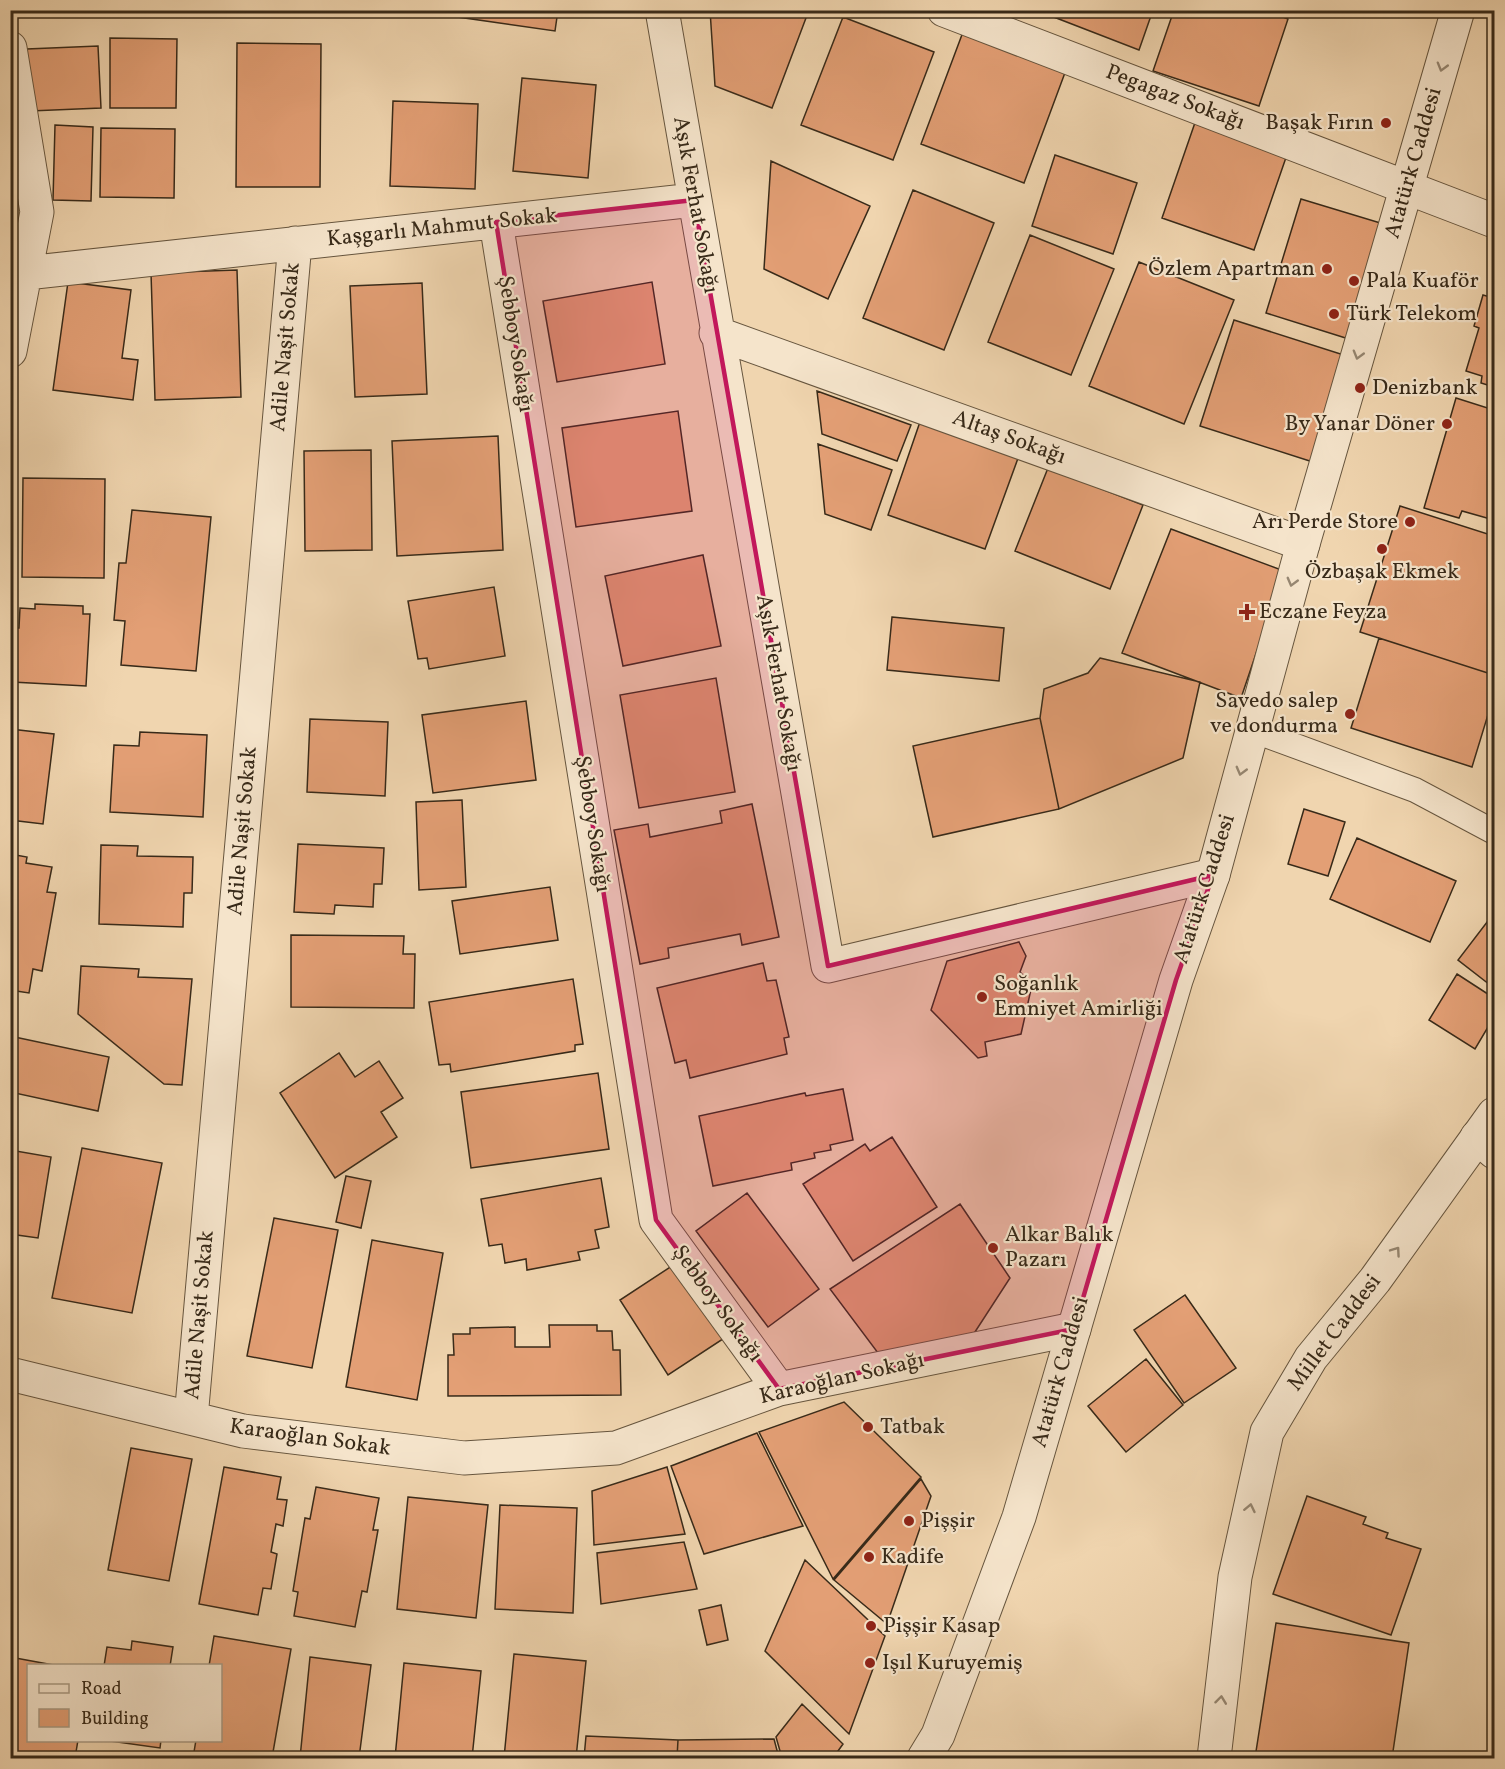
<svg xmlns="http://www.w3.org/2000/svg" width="1505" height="1769" font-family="Vollkorn,serif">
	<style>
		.building { fill: #e39f75; stroke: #382a19; stroke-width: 1.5 }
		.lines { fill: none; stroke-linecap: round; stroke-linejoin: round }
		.service-casing { stroke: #66553e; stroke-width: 26 }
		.minor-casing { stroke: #66553e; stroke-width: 35 }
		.tertiary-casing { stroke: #66553e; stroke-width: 35 }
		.service { stroke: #f5e4cb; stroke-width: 24 }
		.minor { stroke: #f5e4cb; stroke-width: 33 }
		.tertiary { stroke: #f5e4cb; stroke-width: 33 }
		.oneway { stroke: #968772 }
		.marked { fill: #c2185b; fill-opacity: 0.2; stroke: #c2185b; stroke-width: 4.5; stroke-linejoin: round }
		.poi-dot { fill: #8f2418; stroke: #f5e4cb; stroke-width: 2 }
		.labels { text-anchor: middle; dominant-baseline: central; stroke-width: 4.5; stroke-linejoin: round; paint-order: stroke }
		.street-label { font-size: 22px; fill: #382a19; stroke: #f5e4cb }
		.poi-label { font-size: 22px; fill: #382a19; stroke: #f5e4cb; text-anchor: start }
	</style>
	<rect width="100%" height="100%" fill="#f0d5af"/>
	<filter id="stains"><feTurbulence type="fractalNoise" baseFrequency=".00333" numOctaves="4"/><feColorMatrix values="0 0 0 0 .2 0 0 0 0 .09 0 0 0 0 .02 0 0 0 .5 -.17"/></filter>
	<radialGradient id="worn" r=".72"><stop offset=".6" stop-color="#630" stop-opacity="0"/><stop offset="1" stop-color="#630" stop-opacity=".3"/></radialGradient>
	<path class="building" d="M459,10H558L555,31L458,17Z
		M710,10H809L772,108L715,86Z
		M1048,10H1153L1139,50L1046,14Z
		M1174,10H1265L1288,19L1259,106L1153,71Z
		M843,17L934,52L893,160L801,125Z
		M963,32L1066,70L1024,183L921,144Z
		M110,38L177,39L176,108H110Z
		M237,43L321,44L320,187H236Z
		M98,46L101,108L30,111L27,49Z
		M522,78L596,85L588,178L513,171Z
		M393,101L478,104L475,189L390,186Z
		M1198,114L1290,146L1254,250L1162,218Z
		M55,125L93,127L91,201L53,200Z
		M101,128L175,129L174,198L100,197Z
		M1055,155L1137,183L1113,254L1032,226Z
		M771,161L870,206L828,299L764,269Z
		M913,190L994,223L944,350L863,318Z
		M1301,199L1387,225L1352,340L1266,313Z
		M1030,235L1114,269L1071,375L988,342Z
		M1139,262L1234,300L1184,424L1089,386Z
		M237,270L241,397L155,400L151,273Z
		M68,282L131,290L122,358L138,360L133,400L53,390Z
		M652,282L665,364L557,382L543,301Z
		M422,283L427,394L355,397L350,286Z
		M1483,295L1494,298V387L1481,383L1482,376L1466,371L1479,328L1474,326Z
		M1234,320L1350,357L1316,463L1200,426Z
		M817,391L911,425L897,461L822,434Z
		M1456,398L1494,410V528H1492L1494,520L1462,511L1459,518L1424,508Z
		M678,411L692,511L576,527L562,428Z
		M922,416L1021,450L985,549L888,515Z
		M498,436L503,550L397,556L392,441Z
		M818,444L892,470L871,530L825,514Z
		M371,450L372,550L305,551L304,451Z
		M1048,468L1143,505L1110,589L1015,551Z
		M23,478L105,479L104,578L22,577Z
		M1400,506L1494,536V675L1360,632Z
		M132,510L211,517L196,671L121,665L125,621L114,620L119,563H126Z
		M1171,529L1284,571L1241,698L1122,653Z
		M703,555L721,646L623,666L605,576Z
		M494,587L505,656L429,669L427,658L418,659L408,601Z
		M35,604L83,606V614H90L86,686L12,682L15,628H19L20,608L35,609Z
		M892,617L1004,628L999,681L887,670Z
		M1379,638L1494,675V695L1472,767L1351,728Z
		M1100,658L1200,682L1183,758L1059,809L1040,718L1044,689L1088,673Z
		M716,678L735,792L639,808L620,695Z
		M526,701L536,780L433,793L422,715Z
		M1040,718L1059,809L933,837L913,746Z
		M310,719L388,722L385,796L307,792Z
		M10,729L54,734L43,824L10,820Z
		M140,732L207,735L203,817L110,812L114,745L139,746Z
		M462,800L466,887L419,890L416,802Z
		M752,804L779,937L742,945L740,934L668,948L669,958L640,964L614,830L648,824L650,837L722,823L720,811Z
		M1304,809L1345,822L1328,876L1288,864Z
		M1357,838L1456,881L1430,942L1330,899Z
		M298,844L384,848L382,884H374L373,907L335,905L334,914L294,912Z
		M101,845L138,846L137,856L193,857L192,893H184L183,927L99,924Z
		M10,854L27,857L26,863L52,867L47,892L56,893L42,971L33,969L29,993L10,990Z
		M550,887L558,940L460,954L452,901Z
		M1494,913V988L1458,960Z
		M291,935L404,936L403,954H415L414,1008L291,1007Z
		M1019,942L1026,956L1020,972L1032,985L1021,1034L985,1042L987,1056L978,1058L931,1010L947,961Z
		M763,963L767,981L776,980L789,1037L784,1038L787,1054L690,1078L686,1060L675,1063L657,988Z
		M81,966L139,969L138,977L192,979L182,1085L164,1084L78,1014Z
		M1457,974L1494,998V1017L1475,1049L1429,1020Z
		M573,979L583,1044L575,1045V1051L451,1072L450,1064L439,1065L429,1002Z
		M10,1036L109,1057L98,1111L10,1092Z
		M339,1053L355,1077L379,1061L403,1098L381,1112L397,1137L335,1178L280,1093Z
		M598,1073L609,1149L471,1168L461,1092Z
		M843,1089L853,1140L830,1145L831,1150L814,1153L815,1158L791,1163L792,1170L713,1186L699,1116L805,1093L806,1096Z
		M892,1137L937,1207L853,1261L803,1184L865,1144L870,1151Z
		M82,1148L162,1163L132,1313L52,1298Z
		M10,1150L51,1157L38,1238L10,1234Z
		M346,1176L371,1181L361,1228L336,1222Z
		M601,1178L609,1227L595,1230L599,1248L578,1252L580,1260L527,1270L526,1259L505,1263L502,1244L489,1246L481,1199Z
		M747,1193L819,1289L768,1327L696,1231Z
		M960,1204L1010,1278L973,1335L881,1357L830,1289Z
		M274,1218L338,1230L312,1368L247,1356Z
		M372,1240L443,1253L417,1400L346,1387Z
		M681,1260L729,1335L668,1375L620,1300Z
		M1185,1295L1236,1368L1184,1403L1134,1330Z
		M549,1325H597V1331H612L613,1350H620L621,1395L448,1396V1355H454L453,1334H470V1328L515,1327V1347H550Z
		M1146,1359L1183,1405L1126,1452L1088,1406Z
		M844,1402L921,1477L833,1579L759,1432Z
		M757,1433L803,1526L704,1554L671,1466Z
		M131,1448L192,1459L169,1581L108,1570Z
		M224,1467L281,1477L277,1499L287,1500L283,1526L276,1524L271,1552L277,1554L271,1589L263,1588L258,1615L199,1604Z
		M667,1467L685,1534L594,1545L592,1491Z
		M921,1479L931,1496L887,1624L834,1580Z
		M316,1487L379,1498L373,1530H378L367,1592L362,1591L355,1627L294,1616L298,1592L293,1591L305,1518L310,1519Z
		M1307,1496L1366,1517L1363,1524L1388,1533L1386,1538L1421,1549L1391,1635L1273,1594Z
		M408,1497L488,1505L476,1618L397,1609Z
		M500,1505L577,1508L573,1613L495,1609Z
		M684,1542L697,1589L601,1604L597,1553Z
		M805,1560L885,1636L849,1734L765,1651Z
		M721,1605L728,1640L707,1645L699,1610Z
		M1276,1623L1409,1643L1392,1758H1255Z
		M214,1636L291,1649L272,1758H193L196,1740H220V1666H209Z
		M132,1641L173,1647L170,1666H104L107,1647L131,1650Z
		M514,1654L586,1661L576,1758H504Z
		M10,1657L59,1666H28V1740H78L75,1758H10Z
		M310,1657L371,1665L359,1758H300Z
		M404,1663L481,1671L472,1758H395Z
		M802,1704L843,1744L833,1758H782L776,1737Z
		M586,1736L678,1740L677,1758H584Z
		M774,1739L779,1758H677L678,1740Z
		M103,1740H161L160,1748Z"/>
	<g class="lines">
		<defs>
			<path id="service" d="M1252,730L1415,790L1494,832"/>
			<path id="minor" d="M662,10L828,966L1213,875
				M944,10L1494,221
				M10,48L37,212L10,351
				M496,222L656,1220L779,1389
				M10,272L26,273L694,200
				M716,333L1303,544
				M1477,1137L1494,1152
				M10,1374L243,1431L464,1458L616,1448L779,1389L1074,1329
				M191,1418L295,243"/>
			<path id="tertiary" d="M924,1758L938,1735L1019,1517L1176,980L1213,875L1303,544L1458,10
				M1214,1758L1235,1577L1267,1432L1311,1358L1375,1280L1494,1114"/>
		</defs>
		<use href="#service" class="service-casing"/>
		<use href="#minor" class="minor-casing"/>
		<use href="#tertiary" class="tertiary-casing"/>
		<use href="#service" class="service"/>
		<use href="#minor" class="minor"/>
		<use href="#tertiary" class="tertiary"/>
	</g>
	<defs><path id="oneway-chevron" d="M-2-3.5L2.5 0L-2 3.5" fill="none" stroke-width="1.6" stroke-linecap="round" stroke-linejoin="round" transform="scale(1.5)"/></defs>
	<g class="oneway">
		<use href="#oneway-chevron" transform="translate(1442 67) rotate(106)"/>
		<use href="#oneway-chevron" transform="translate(1358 355) rotate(106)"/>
		<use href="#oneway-chevron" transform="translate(1292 582) rotate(105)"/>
		<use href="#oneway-chevron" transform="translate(1241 771) rotate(105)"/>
		<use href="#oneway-chevron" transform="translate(1396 1251) rotate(-55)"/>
		<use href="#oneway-chevron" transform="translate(1250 1508) rotate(-78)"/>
		<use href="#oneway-chevron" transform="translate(1221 1700) rotate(-83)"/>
	</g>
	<path class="marked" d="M694,200L828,966L1213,875L1176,980L1074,1329L779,1389L656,1220L496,222Z"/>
	<g class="poi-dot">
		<circle cx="1386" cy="123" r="6"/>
		<circle cx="1327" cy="269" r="6"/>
		<circle cx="1354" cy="281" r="6"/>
		<circle cx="1334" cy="314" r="6"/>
		<circle cx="1360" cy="388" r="6"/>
		<circle cx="1447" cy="424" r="6"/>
		<circle cx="1410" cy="522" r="6"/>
		<circle cx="1382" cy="549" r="6"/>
		<path d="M1244 603h6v6h6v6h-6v6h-6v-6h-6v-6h6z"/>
		<circle cx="1350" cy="714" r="6"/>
		<circle cx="982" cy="997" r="6"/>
		<circle cx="993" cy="1248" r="6"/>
		<circle cx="868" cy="1427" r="6"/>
		<circle cx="909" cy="1521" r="6"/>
		<circle cx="869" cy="1557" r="6"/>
		<circle cx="871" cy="1626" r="6"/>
		<circle cx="870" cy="1663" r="6"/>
	</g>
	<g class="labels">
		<g class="street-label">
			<text transform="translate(1175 98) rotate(21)">Pegagaz Sokağı</text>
			<text transform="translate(1414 163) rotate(-74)">Atatürk Caddesi</text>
			<text transform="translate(695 205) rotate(80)">Aşık Ferhat Sokağı</text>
			<text transform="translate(442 228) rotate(-6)">Kaşgarlı Mahmut Sokak</text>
			<text transform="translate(515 344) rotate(81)">Şebboy Sokağı</text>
			<text transform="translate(286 347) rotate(-85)">Adile Naşit Sokak</text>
			<text transform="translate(1009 438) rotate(20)">Altaş Sokağı</text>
			<text transform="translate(778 683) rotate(80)">Aşık Ferhat Sokağı</text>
			<text transform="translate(592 824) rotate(81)">Şebboy Sokağı</text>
			<text transform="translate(243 831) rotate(-85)">Adile Naşit Sokak</text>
			<text transform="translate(1205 889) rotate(-72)">Atatürk Caddesi</text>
			<text transform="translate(717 1304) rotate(54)">Şebboy Sokağı</text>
			<text transform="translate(200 1315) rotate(-85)">Adile Naşit Sokak</text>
			<text transform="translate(1335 1333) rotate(-53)">Millet Caddesi</text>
			<text transform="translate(1061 1372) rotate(-74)">Atatürk Caddesi</text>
			<text transform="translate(842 1379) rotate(-13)">Karaoğlan Sokağı</text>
			<text transform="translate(310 1438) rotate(8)">Karaoğlan Sokak</text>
		</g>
		<g class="poi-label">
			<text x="1374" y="123" text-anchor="end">Başak Fırın</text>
			<text x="1315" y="269" text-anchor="end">Özlem Apartman</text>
			<text x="1366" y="281">Pala Kuaför</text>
			<text x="1346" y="314">Türk Telekom</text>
			<text x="1372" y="388">Denizbank</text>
			<text x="1435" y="424" text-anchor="end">By Yanar Döner</text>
			<text x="1398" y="522" text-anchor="end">Arı Perde Store</text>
			<text x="1382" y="572" text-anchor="middle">Özbaşak Ekmek</text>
			<text x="1259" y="612">Eczane Feyza</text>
			<text x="1338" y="701" text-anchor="end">Savedo salep<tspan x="1338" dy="25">ve dondurma</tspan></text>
			<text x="994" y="984">Soğanlık<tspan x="994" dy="25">Emniyet Amirliği</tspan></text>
			<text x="1005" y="1235">Alkar Balık<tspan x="1005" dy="25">Pazarı</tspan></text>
			<text x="880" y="1427">Tatbak</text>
			<text x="921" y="1521">Pişşir</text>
			<text x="881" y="1557">Kadife</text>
			<text x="883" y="1626">Pişşir Kasap</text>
			<text x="882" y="1663">Işıl Kuruyemiş</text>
		</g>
	</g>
	<rect width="1505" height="1769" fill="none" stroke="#f0d5af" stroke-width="36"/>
	<rect x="12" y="12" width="1481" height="1745" fill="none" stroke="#382a19" stroke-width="3"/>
	<rect x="18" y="18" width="1469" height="1733" fill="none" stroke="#382a19" stroke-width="1.5"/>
	<rect x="27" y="1664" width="195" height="78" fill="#f5e4cb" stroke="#a99a84" stroke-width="1.5"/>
	<rect x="39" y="1684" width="30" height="9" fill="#f5e4cb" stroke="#a99a84" stroke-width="1.5"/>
	<text x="81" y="1694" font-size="18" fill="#382a19">Road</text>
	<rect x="39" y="1709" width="30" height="18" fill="#e39f75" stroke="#a99a84" stroke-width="1.5"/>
	<text x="81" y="1724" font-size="18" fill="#382a19">Building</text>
	<rect width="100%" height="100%" filter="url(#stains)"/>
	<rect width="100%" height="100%" fill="url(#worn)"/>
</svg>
